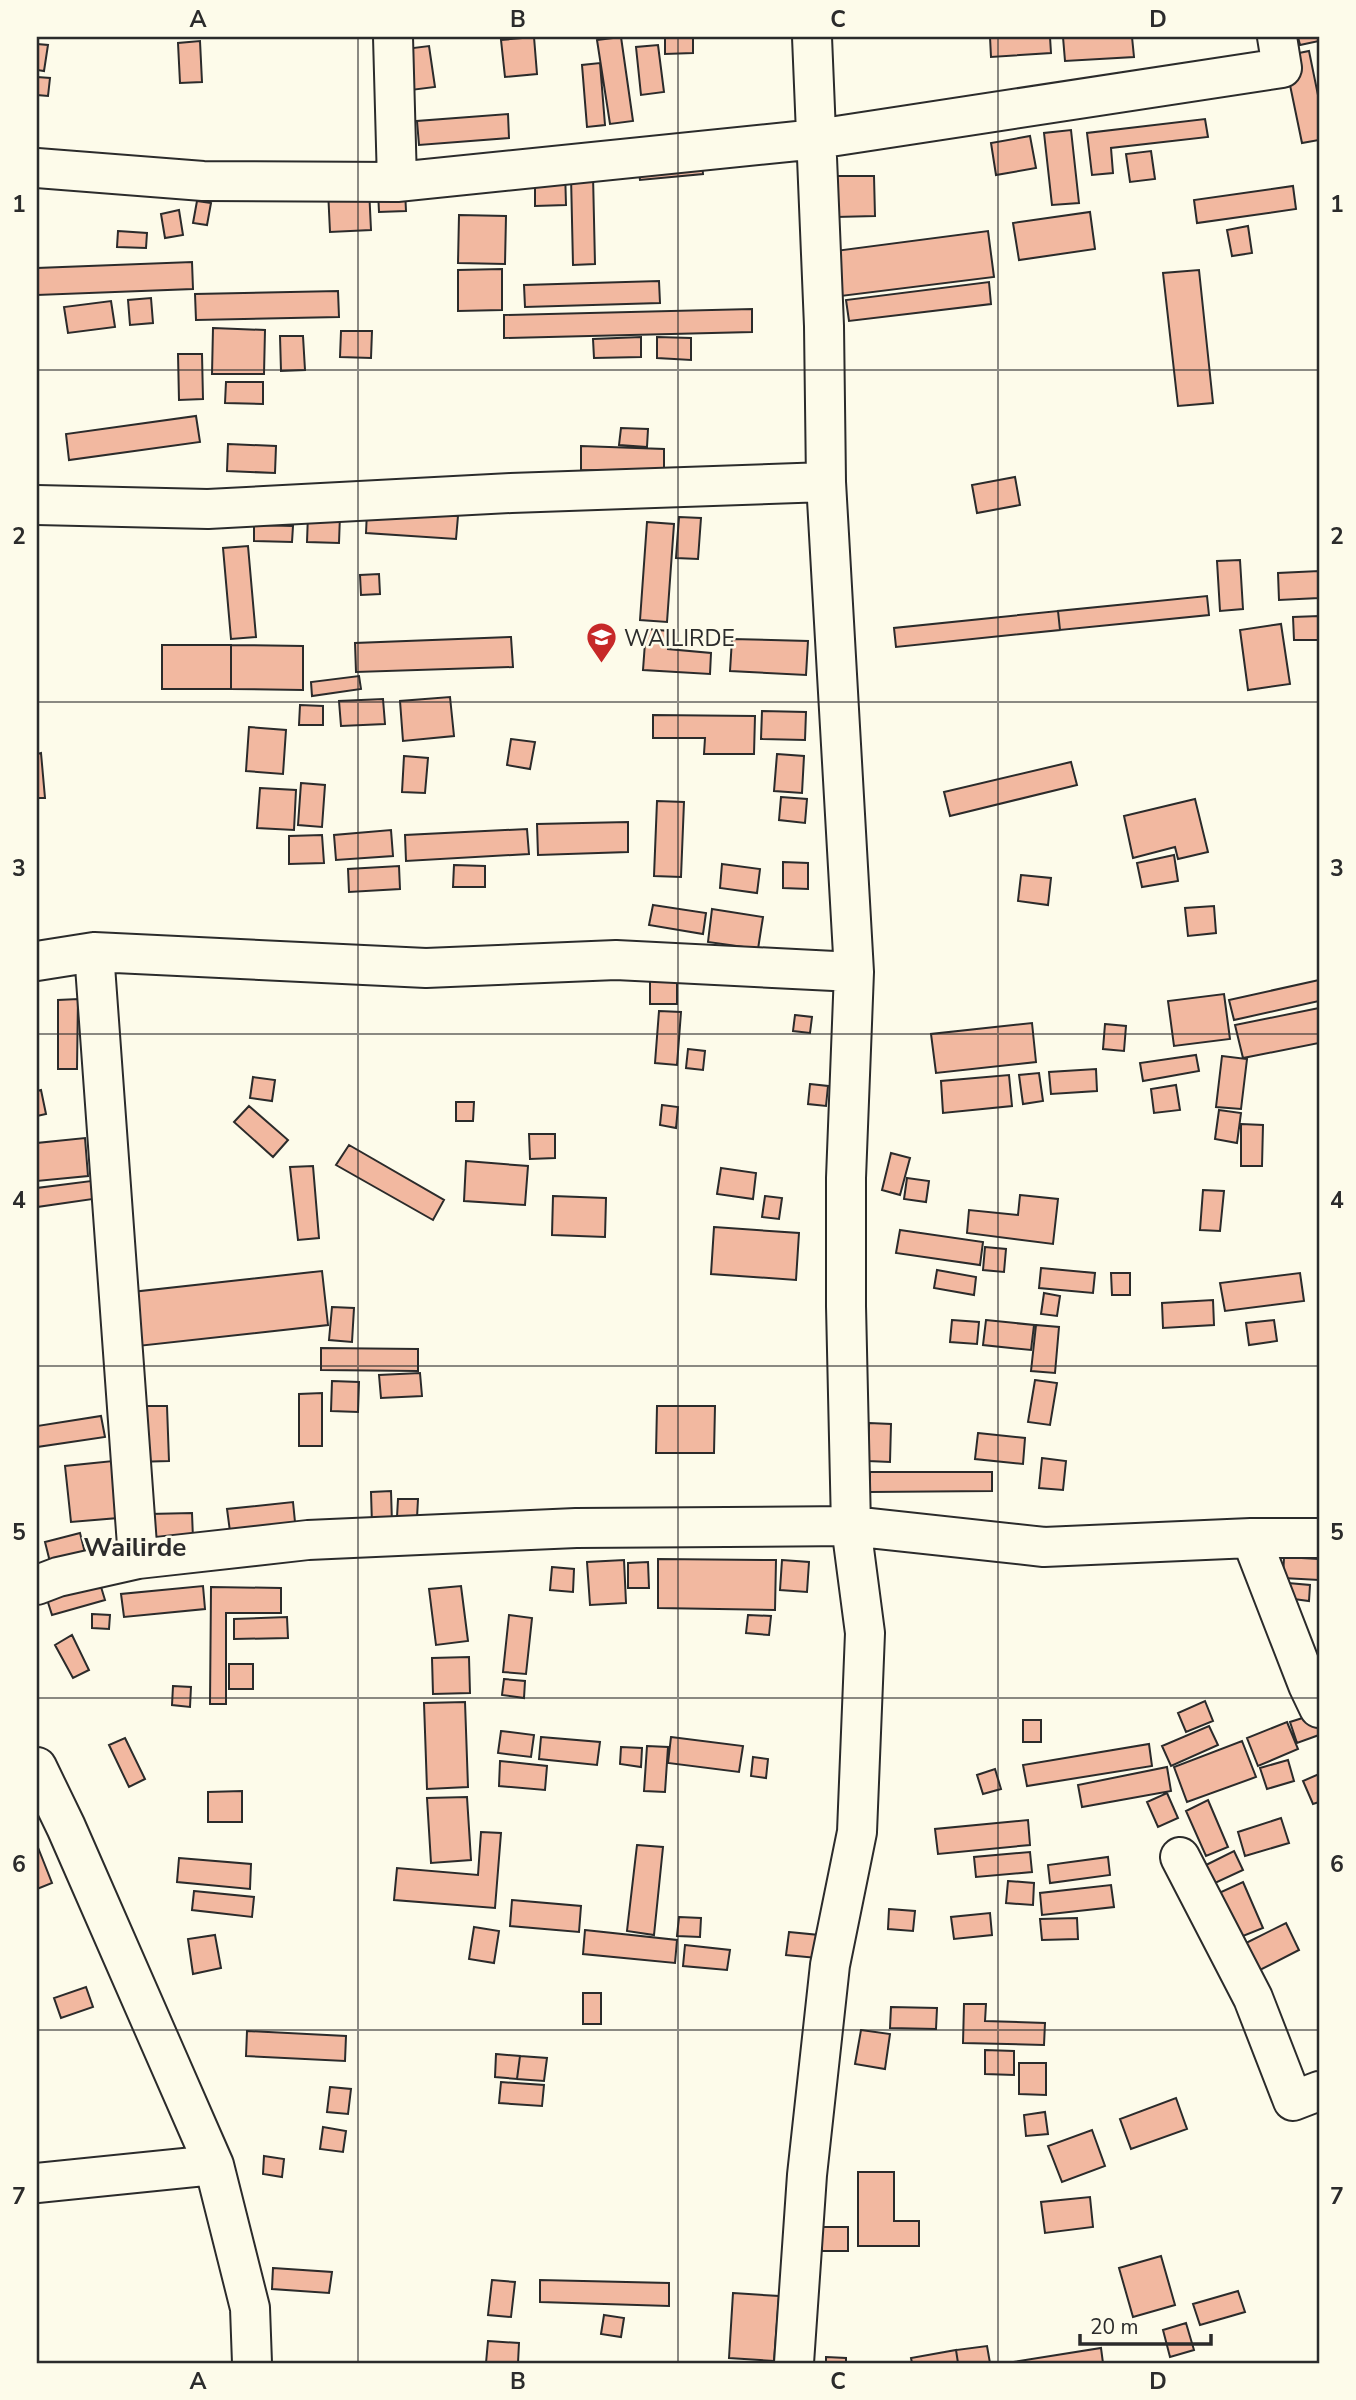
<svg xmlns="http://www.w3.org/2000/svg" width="1356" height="2400" font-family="'Nunito Sans',sans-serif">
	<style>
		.building { fill: #f2b8a0; stroke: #2b2b2b; stroke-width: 2 }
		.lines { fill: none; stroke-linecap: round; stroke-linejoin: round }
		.street-casing { stroke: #2b2b2b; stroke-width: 42 }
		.street { stroke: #fdfbea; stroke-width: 38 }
		.grid { fill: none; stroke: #2b2b2b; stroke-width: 2; stroke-opacity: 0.55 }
		.labels { text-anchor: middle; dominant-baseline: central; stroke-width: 5; stroke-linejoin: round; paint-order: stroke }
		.poi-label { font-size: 23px; fill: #2b2b2b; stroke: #fdfbea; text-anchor: start }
		.quarter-label { font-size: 26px; font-weight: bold; fill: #2b2b2b; stroke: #fdfbea }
		.neatline { fill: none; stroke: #2b2b2b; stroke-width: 2.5 }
		.grid-label { font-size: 23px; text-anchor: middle; font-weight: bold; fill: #2b2b2b }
	</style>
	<rect width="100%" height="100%" fill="#fdfbea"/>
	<path class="building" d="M534,37L537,74L505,77L501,40Z
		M621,37L633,121L610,124L597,40Z
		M665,37H693V53L665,54Z
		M990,37H1050L1051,53L991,57Z
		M1063,37H1132L1134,57L1065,61Z
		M1298,37H1319V41L1300,45Z
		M200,41L202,82L180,83L178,43Z
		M37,44L48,45L44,71L37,70Z
		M658,45L664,92L641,95L636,47Z
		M429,46L435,87L411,90L405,49Z
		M1309,51L1319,100V140L1302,143L1284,56Z
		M600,63L605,125L587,127L582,65Z
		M37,77L50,78L48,96L37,95Z
		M508,114L509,138L419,145L417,121Z
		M1205,119L1208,137L1111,148L1113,173L1092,175L1087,133Z
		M1071,130L1079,203L1052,205L1044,133Z
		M1030,136L1036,168L996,175L991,143Z
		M701,151L703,174L640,180L637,158Z
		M1151,151L1155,179L1130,182L1126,154Z
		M565,169L566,205L535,206V171Z
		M593,175L595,264L573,265L571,176Z
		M835,176H874L875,216L836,217Z
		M1293,186L1296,209L1197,223L1194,200Z
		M369,188L371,230L330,232L328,190Z
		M405,190L406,211L379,212L378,191Z
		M197,201L211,203L207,225L193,223Z
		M179,210L183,235L165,238L161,214Z
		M1090,212L1095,249L1019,260L1013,223Z
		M459,215L506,216L505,264L458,263Z
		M1248,226L1252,253L1232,256L1227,230Z
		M118,231L147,233L146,248L117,247Z
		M988,231L994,277L841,296L835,251Z
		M192,262L193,289L37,295V268Z
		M502,269V310L458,311V270Z
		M1199,270L1213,403L1178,406L1163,273Z
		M659,281L660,303L525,307L524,285Z
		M989,282L991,304L849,321L846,300Z
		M338,291L339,317L196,320L195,294Z
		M151,298L153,323L130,325L128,300Z
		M111,301L115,327L68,333L64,307Z
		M752,309V332L504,338V315Z
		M213,328L265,330L264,374H212Z
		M341,331H372L371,358L340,357Z
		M280,336H303L305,370L281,371Z
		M641,337V357L594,358L593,339Z
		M657,337L691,338V360L657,358Z
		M178,354H202L203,399L179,400Z
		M226,382H263V404L225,403Z
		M196,416L200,442L69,460L66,434Z
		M621,428L648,429L647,447L619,445Z
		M228,444L276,446L275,473L227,471Z
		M581,446L664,449V472L581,470Z
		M1015,477L1020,505L977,513L972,485Z
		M367,511L458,516L456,539L366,533Z
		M308,514L340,515L339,543L307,542Z
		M679,517L701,518L698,559L676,558Z
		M647,522L674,524L667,622L640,620Z
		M254,525L293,526L292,542L254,541Z
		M248,546L256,637L231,639L223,548Z
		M1240,560L1243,609L1220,611L1217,561Z
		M1319,571V598L1279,600L1278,573Z
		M379,574L380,594L361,595L360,575Z
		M1207,596L1209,615L1060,630L1058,611Z
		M1058,611L1060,630L896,647L894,628Z
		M1319,616V640H1294L1293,617Z
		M1281,624L1290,684L1248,690L1240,630Z
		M646,629L669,631L668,649L711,653L710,674L643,670Z
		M511,637L513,667L356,672L355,643Z
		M732,639L808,641L806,675L730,671Z
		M162,645H231V689H162Z
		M231,645L303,646V690L231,689Z
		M359,676L361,689L312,696L311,682Z
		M450,697L454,736L403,741L400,701Z
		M383,699L385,724L341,726L339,701Z
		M300,705L323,706V725H299Z
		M762,711L806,712L805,740L761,739Z
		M653,715L755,716L754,754H704L705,738H653Z
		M249,727L286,730L283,774L246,771Z
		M511,739L535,742L530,769L507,765Z
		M41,753L45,798H37V754Z
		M777,754L804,756L802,793L774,791Z
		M404,756L428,758L425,793L402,792Z
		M1071,762L1077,785L950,816L944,792Z
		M301,783L325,785L322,827L298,825Z
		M260,788L296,790L294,830L257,828Z
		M781,797L807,799L805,823L779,820Z
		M1195,799L1208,852L1178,859L1175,847L1133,858L1124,816Z
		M657,801L684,802L681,877L654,876Z
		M628,822V852L538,855L537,824Z
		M527,829L529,854L406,861L405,835Z
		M391,830L393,856L336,860L334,835Z
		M322,835L324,863L289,864V836Z
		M1174,855L1178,881L1142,887L1137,863Z
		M783,862L808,863V889L783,888Z
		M722,864L760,869L757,893L720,888Z
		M454,865L485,866V887H453Z
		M399,866L400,889L349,892L348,869Z
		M1021,875L1051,878L1048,905L1018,901Z
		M653,905L706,913L703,934L649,925Z
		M1214,906L1216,933L1188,936L1185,908Z
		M712,909L763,917L758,949L708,942Z
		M650,975L677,976V1004H650Z
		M1319,980V1001L1234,1020L1229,1000Z
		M1224,994L1230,1039L1174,1046L1168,1001Z
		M78,999L77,1069H58V1000Z
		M1319,1008V1043L1243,1058L1235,1025Z
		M659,1011L681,1012L677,1065L655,1063Z
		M795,1015L812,1017L810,1033L793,1031Z
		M1032,1023L1036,1062L936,1073L931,1034Z
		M1105,1024L1126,1026L1124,1051L1103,1049Z
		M688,1049L705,1051L703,1070L686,1068Z
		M1196,1055L1199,1071L1143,1081L1140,1063Z
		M1222,1056L1247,1059L1241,1109L1216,1107Z
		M1096,1069L1097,1091L1051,1094L1049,1072Z
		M1039,1073L1043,1101L1023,1104L1019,1075Z
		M1009,1075L1012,1106L943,1113L941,1081Z
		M253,1077L275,1080L272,1101L250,1098Z
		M810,1084L828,1086L826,1106L808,1104Z
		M1176,1085L1180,1110L1154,1113L1151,1089Z
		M41,1090L46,1114L37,1116V1091Z
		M456,1102H474L473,1121H456Z
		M662,1105L678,1107L676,1128L660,1125Z
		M249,1106L288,1140L273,1157L234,1122Z
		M1219,1110L1241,1113L1237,1143L1215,1139Z
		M1241,1124L1263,1125L1262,1166H1241Z
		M529,1134H555V1158L530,1159Z
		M85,1138L88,1176L37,1181V1143Z
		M349,1145L444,1200L433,1220L336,1165Z
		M891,1153L910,1158L900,1195L882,1190Z
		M466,1161L528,1166L525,1205L464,1201Z
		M313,1166L319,1238L298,1240L290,1167Z
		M721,1168L756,1173L753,1199L717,1194Z
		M907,1178L929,1181L926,1202L904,1199Z
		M91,1181L93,1199L37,1207V1188Z
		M1203,1190L1224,1191L1220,1231L1200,1230Z
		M1020,1195L1058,1199L1053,1244L967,1233L969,1210L1018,1215Z
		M553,1196L606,1198L605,1237L552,1235Z
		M765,1196L782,1198L779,1219L762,1217Z
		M714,1227L799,1233L796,1280L711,1274Z
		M900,1230L983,1242L980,1265L896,1253Z
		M985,1247L1006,1249L1004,1272L983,1270Z
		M1041,1268L1095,1273L1093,1293L1039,1288Z
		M937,1270L976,1277L974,1295L934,1288Z
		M322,1271L328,1325L138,1346L132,1292Z
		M1111,1273H1130V1295H1112Z
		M1300,1273L1304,1301L1225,1311L1220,1283Z
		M1044,1293L1060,1296L1057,1316L1041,1314Z
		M1213,1300L1214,1325L1163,1328L1162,1303Z
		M332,1307L354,1308L352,1342L329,1340Z
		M952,1320L979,1322L977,1344L950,1342Z
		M986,1320L1034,1325L1031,1350L983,1345Z
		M1274,1320L1277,1341L1249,1345L1246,1323Z
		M1036,1325L1059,1327L1055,1373L1031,1371Z
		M321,1348L418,1349V1371L321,1370Z
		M420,1373L422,1396L381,1398L379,1375Z
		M1035,1380L1057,1383L1050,1425L1028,1422Z
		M332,1381L359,1382L358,1412L331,1411Z
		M322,1393V1446H299V1394Z
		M133,1406H167L169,1461L134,1462Z
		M657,1406H715L714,1453H656Z
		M101,1416L105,1437L37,1447V1426Z
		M869,1423L891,1424L890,1462L868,1461Z
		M978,1433L1025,1438L1023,1464L975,1459Z
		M1042,1458L1066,1461L1063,1490L1039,1488Z
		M113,1461L118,1518L71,1522L65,1466Z
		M870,1472H992V1491L870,1492Z
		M391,1491L392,1523L372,1525L371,1492Z
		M398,1499H418L417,1518L397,1517Z
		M293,1502L296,1532L231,1539L227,1509Z
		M192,1513L193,1539H150L149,1514Z
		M80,1533L86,1557L51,1566L45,1542Z
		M1284,1557L1319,1559V1580L1283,1578Z
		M658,1559L776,1560L775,1610L658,1608Z
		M624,1560L626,1603L590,1605L587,1562Z
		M782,1560L809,1562L807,1592L780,1590Z
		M648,1562L649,1588H628V1563Z
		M552,1567L574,1569L573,1592L550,1590Z
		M98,1577L105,1600L52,1615L45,1593Z
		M1288,1583L1310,1585L1309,1601L1286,1598Z
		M203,1586L205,1609L124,1617L121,1594Z
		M461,1586L468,1641L436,1645L429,1589Z
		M211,1587L281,1588V1613H226V1704H210Z
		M92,1614L110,1615L109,1629L92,1628Z
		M509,1615L532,1618L526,1674L503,1672Z
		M748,1615L771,1616L769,1635L746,1633Z
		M287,1617L288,1638L234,1639V1619Z
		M72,1635L89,1670L73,1678L55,1645Z
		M469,1657L470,1693L433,1694L432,1658Z
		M229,1664H253V1689H229Z
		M504,1679L525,1681L524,1698L502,1695Z
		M173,1686L191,1687L190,1707L172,1705Z
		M1205,1701L1213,1721L1186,1732L1178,1713Z
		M465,1702L468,1787L427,1789L424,1703Z
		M1315,1714L1319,1735L1297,1743L1290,1722Z
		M1023,1720H1041V1742H1023Z
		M1287,1722L1298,1749L1258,1766L1247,1738Z
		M1209,1726L1218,1745L1171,1766L1162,1746Z
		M501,1731L534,1735L531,1757L498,1753Z
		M541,1737L600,1742L597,1765L539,1759Z
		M671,1737L743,1746L739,1772L668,1763Z
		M125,1738L145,1779L129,1787L109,1745Z
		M1242,1741L1256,1777L1187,1802L1174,1767Z
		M1149,1744L1152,1766L1027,1786L1023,1765Z
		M647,1746L668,1747L665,1792L644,1791Z
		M621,1747L642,1748L641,1767L620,1764Z
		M753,1757L768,1759L766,1778L751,1776Z
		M1288,1760L1294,1781L1267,1789L1260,1768Z
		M500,1761L547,1766L545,1790L499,1786Z
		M1167,1767L1171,1791L1082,1807L1078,1785Z
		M995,1769L1001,1789L983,1794L977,1775Z
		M1319,1774V1802L1313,1804L1303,1781Z
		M242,1791V1822H208V1792Z
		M1167,1793L1178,1818L1158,1827L1147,1802Z
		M467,1797L471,1860L431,1863L427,1798Z
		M1208,1800L1228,1847L1206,1856L1186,1811Z
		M1281,1818L1289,1843L1245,1856L1238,1832Z
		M1028,1820L1030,1845L938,1854L935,1829Z
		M481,1832L501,1833L495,1908L394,1900L397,1868L478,1875Z
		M37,1845L52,1883L37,1889Z
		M637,1845L663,1847L654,1935L627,1931Z
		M1234,1851L1243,1870L1215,1883L1206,1865Z
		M1030,1852L1032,1872L976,1877L974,1857Z
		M1108,1857L1110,1875L1050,1883L1048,1865Z
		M179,1858L251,1864L250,1889L177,1882Z
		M1008,1881L1034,1883L1033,1905L1006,1903Z
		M1243,1882L1263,1928L1238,1938L1219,1893Z
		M1111,1885L1114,1907L1042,1915L1040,1893Z
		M194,1891L254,1897L252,1917L192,1910Z
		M512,1900L581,1906L579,1932L510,1926Z
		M889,1909L915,1911L913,1931L888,1929Z
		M990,1913L992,1935L954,1939L951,1917Z
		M679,1917L701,1918L700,1937L677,1936Z
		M1077,1918L1078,1939L1042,1940L1040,1919Z
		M1286,1923L1299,1950L1258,1971L1244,1944Z
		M474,1927L499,1931L494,1963L469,1959Z
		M585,1930L677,1940L675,1963L583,1954Z
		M789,1932L819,1935L817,1958L786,1955Z
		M215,1935L221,1968L193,1974L188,1939Z
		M685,1945L730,1950L727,1970L683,1966Z
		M86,1987L93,2007L61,2018L54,1998Z
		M583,1993H601V2024H583Z
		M964,2004H986L985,2021L1045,2023L1044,2045L963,2043Z
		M891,2007L937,2008L936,2029L890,2028Z
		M861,2030L890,2034L885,2069L855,2064Z
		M247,2031L346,2036L345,2061L246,2056Z
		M985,2050L1014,2051V2075L985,2074Z
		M496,2054L520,2056L517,2079L495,2077Z
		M520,2056L547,2058L544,2081L517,2079Z
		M1019,2063H1046V2095L1019,2094Z
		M501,2082L544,2085L542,2106L499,2103Z
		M330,2087L351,2089L348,2114L327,2112Z
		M1176,2098L1187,2129L1131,2149L1120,2119Z
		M1045,2112L1048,2134L1026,2136L1024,2115Z
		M323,2127L346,2131L343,2152L320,2149Z
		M1092,2130L1105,2166L1062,2182L1048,2146Z
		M264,2156L284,2159L282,2177L263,2174Z
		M858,2172H894V2221H919V2246H858Z
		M1090,2197L1093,2227L1045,2233L1041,2202Z
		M822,2227H848V2251H822Z
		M1161,2256L1175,2305L1133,2317L1119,2268Z
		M273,2268L332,2272L329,2293L272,2289Z
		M492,2280L515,2282L511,2317L488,2315Z
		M540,2280L669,2283V2306L540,2302Z
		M1238,2291L1245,2312L1200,2325L1193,2304Z
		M733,2293L779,2296L774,2361L729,2358Z
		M604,2315L624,2318L621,2337L601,2334Z
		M1186,2323L1194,2350L1170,2357L1163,2330Z
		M488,2341L519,2343L518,2363H486Z
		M987,2346L990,2363H958L956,2350Z
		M1101,2348L1103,2363H1007Z
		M956,2350L958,2363H912L911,2358Z
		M826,2357L846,2358V2363H826Z"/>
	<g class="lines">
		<defs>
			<path id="street" d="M393,37L397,182
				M37,168L203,181L397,182L817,139L1282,68L1277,37
				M37,505L208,509L511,493L826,482
				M94,952L138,1559
				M37,961L94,952L426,968L616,960L854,972
				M1251,1538L1308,1685L1319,1708
				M37,1585L58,1577L138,1559L308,1540L576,1528L851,1526L1044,1547L1251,1538H1319
				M37,1767L66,1827L214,2165L250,2308L252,2363
				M1180,1857L1253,1998L1293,2101L1319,2091
				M37,2183L214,2165
				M794,2363L807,2175L830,1965L857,1832L865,1633L851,1526L846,1306V1178L854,972L826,482L824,326L812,37"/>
		</defs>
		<use href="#street" class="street-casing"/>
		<use href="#street" class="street"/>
	</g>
	<path class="grid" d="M358,37V2363M678,37V2363M998,37V2363M37,370H1319M37,702H1319M37,1034H1319M37,1366H1319M37,1698H1319M37,2030H1319"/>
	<defs>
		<symbol id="school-pin" viewBox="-11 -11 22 30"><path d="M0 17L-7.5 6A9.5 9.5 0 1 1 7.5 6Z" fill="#c62828" stroke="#fdfbea"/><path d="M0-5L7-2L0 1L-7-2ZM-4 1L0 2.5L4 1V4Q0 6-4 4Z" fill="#fff"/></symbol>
	</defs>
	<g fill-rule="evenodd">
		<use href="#school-pin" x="584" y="620" width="35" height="47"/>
	</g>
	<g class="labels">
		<g class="poi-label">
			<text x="624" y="638">WAILIRDE</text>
		</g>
		<g class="quarter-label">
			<text x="135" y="1547">Wailirde</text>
		</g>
	</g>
	<rect width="1356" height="2400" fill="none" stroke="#fdfbea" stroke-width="77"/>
	<path d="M1080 2334v10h131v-10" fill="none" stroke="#2b2b2b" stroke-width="3.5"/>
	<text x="1090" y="2334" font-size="21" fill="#2b2b2b" stroke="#fdfbea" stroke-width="5" paint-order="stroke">20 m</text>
	<rect x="38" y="38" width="1280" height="2324" class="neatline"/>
	<g class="grid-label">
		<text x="198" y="27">A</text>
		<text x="518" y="27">B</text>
		<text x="838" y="27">C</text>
		<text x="1158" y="27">D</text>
		<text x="19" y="212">1</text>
		<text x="1337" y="212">1</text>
		<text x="19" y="544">2</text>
		<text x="1337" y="544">2</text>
		<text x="19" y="876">3</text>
		<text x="1337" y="876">3</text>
		<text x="19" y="1208">4</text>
		<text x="1337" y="1208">4</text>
		<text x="19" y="1540">5</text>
		<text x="1337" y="1540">5</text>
		<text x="19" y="1872">6</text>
		<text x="1337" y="1872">6</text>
		<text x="19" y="2204">7</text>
		<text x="1337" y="2204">7</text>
		<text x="198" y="2389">A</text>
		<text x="518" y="2389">B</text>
		<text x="838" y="2389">C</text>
		<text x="1158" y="2389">D</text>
	</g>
</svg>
